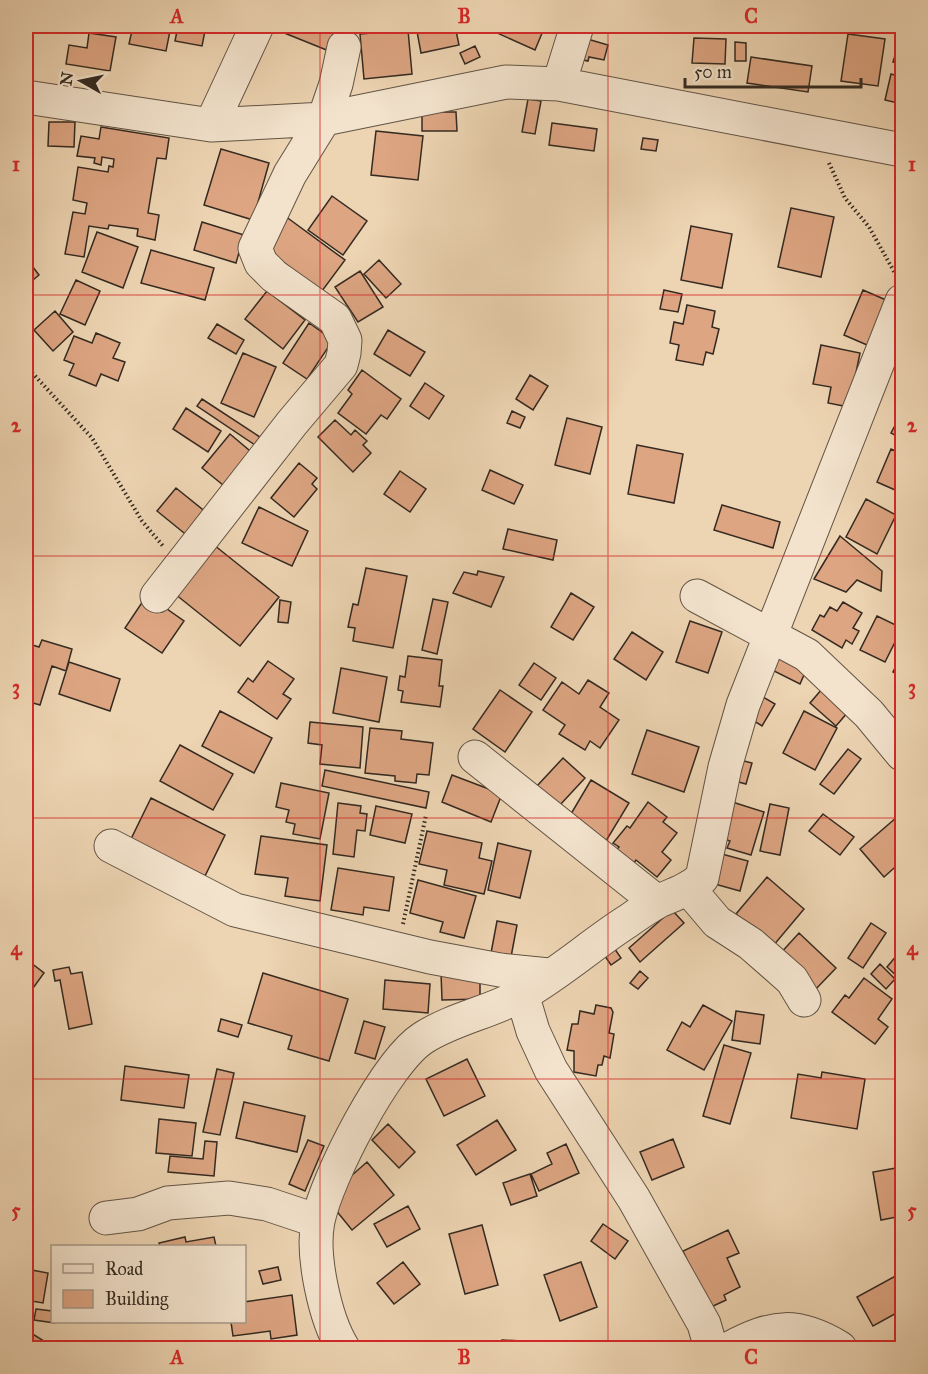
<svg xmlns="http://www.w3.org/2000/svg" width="928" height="1374" font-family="'IM FELL Great Primer',serif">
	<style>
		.building { fill: #dda582; stroke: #342a21; stroke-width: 1.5 }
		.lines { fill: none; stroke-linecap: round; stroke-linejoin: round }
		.minor-casing { stroke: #625445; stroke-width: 35 }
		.path { stroke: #342a21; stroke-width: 4; stroke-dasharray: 1.5 3; stroke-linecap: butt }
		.minor { stroke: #f3e3cd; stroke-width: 33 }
		.grid { fill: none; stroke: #d62828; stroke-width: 1.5; stroke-opacity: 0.55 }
		.neatline { fill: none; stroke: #d62828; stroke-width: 2 }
		.grid-label { font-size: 20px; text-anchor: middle; font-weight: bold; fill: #d62828 }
	</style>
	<rect width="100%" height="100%" fill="#edd4b2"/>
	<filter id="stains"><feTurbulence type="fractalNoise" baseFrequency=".00333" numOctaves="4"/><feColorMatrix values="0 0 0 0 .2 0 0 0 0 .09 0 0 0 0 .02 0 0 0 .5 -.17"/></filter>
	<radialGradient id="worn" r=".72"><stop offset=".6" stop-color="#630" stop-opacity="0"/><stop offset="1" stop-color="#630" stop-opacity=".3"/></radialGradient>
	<path class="building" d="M133,26H171L166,51L129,44Z
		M178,26H206L202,46L175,41Z
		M273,26H339L329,51L272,28Z
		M416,26H455L459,45L421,53Z
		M487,26H545L535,50L486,28Z
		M408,30L412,74L364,79L360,34Z
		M89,33L116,37L110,71L66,64L69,45L87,48Z
		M902,33V65L893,62Z
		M848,34L885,39L878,86L841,81Z
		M584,38L608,45L604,60L589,57L588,61L578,59Z
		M694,38L726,39L725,64L692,63Z
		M735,42L746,43V61H735Z
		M475,46L480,57L465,64L460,53Z
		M751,57L812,66L808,92L747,83Z
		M891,74L902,77V104L885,100Z
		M528,99L541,101L535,134L522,132Z
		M422,112H456L457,131H422Z
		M49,122H75L74,147L48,146Z
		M552,123L597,129L594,151L549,145Z
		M101,127L169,138L166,159L157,158L148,213L159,215L155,240L137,236L138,229L109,225L108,229L89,226L84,257L65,254L73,212L85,214L87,203L73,200L78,167L108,172L109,166L113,167L114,159L102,157L101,165L94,163L95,158L77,156L81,136L99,139Z
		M376,131L423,136L418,180L371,175Z
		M643,138L658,140L656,151L641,149Z
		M221,149L269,163L253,220L204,205Z
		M332,196L367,221L343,255L308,230Z
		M791,208L834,217L821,277L778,267Z
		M285,216L345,260L322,291L263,247Z
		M202,222L244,235L236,263L194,250Z
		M691,226L732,234L722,288L681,280Z
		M97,232L138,247L123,288L82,272Z
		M151,250L214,268L205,300L141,283Z
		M26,258L39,275L26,286Z
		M379,260L401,284L386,298L364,274Z
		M360,271L383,307L358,322L335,287Z
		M76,280L100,291L85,325L60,314Z
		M664,290L682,294L678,312L660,309Z
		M863,290L893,303L874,348L844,335Z
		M267,291L305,320L283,349L245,319Z
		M687,305L715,311L712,327L719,329L713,354L706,352L703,365L676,360L679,345L670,343L674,322L683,324Z
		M55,311L73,332L53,351L34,330Z
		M309,323L333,340L307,379L283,363Z
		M217,324L244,340L236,354L208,338Z
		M388,330L425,352L410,376L374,354Z
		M96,333L120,343L113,358L125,362L118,381L101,374L96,386L69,375L74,364L64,360L74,336L92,343Z
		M821,345L860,353L849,407L828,403L831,387L813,384Z
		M243,353L276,367L254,417L221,403Z
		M362,370L401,399L387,419L381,415L366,434L338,413L352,394L348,390Z
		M530,375L548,386L533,410L516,399Z
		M425,383L444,396L429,419L410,406Z
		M202,399L260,437L255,445L197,406Z
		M186,408L221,431L208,452L173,429Z
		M512,411L525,417L520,428L507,423Z
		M567,418L602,427L590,474L555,465Z
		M899,418L902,420V439L891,433Z
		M335,420L351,435L355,430L367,441L363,445L371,453L353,472L318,437Z
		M230,434L256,456L228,489L202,468Z
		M637,445L683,454L674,503L628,494Z
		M891,449L902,454V493L877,482Z
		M299,463L317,478L312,484L317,489L294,517L271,498Z
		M490,470L523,485L514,504L482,490Z
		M400,471L426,489L410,512L384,494Z
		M176,488L207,513L189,537L157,511Z
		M866,499L896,515L877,554L846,537Z
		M722,505L780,522L773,548L714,530Z
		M259,507L308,531L292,566L242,543Z
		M508,529L557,540L553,560L503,549Z
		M840,536L882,571L881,591L857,580L846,592L814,579Z
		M214,545L279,597L240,646L175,594Z
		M366,568L407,576L393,648L353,641L355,628L348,627L353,604L358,605Z
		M478,571L504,577L491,607L453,593L464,572L477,575Z
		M571,593L594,607L573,640L551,627Z
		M147,595L184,621L162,653L125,628Z
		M433,599L448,602L437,654L422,650Z
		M280,600L291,602L288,623L278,622Z
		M843,602L862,613L853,628L859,631L852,644L846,640L842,648L812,630L820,615L824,617L830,607L837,611Z
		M877,616L902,628L885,662L860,650Z
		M690,621L722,632L708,673L676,662Z
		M632,632L663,652L646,680L614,659Z
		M42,640L72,649L66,671L52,666L40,705L26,701V643L39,647Z
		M775,653L807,668L800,684L768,668Z
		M902,654V677L893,672Z
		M408,656L442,660L439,686H443L440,707L401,702L403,691L398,690L400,676L405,677Z
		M268,661L294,679L283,694L291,699L277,719L238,692L248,678L253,682Z
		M69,662L120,679L110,711L59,694Z
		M534,663L556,678L541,700L519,685Z
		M341,668L387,677L379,722L333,713Z
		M588,680L609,693L600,707L619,720L600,748L590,741L585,750L559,734L565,725L543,710L562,682L579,694Z
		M822,689L848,712L836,726L810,703Z
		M500,690L532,712L505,752L473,729Z
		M758,694L775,704L762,726L746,716Z
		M220,711L272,738L254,773L202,746Z
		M804,711L837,728L815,770L783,753Z
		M310,722L363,727L360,768L320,764L322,745L308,743Z
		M370,728L402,731L401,739L433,743L429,775L417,774L416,783L395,781V776L365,773Z
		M647,730L699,747L684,792L632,774Z
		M180,745L233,774L213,810L160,781Z
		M848,749L861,759L834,794L820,784Z
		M563,758L585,778L559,806L537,786Z
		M736,759L752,763L746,784L731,780Z
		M325,770L429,792L426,808L322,786Z
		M452,775L502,794L491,822L442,802Z
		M591,780L629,803L603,846L565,824Z
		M281,783L329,793L320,839L293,834L295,824L286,822L289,810L276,807Z
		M151,798L225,835L205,876L131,839Z
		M726,800L764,812L751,855L727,848L730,841L715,836Z
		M648,802L667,817L663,822L677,833L662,852L671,860L657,877L636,860L630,868L613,854L619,847L613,843L627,826L630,828Z
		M338,803L361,806L360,813L367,814L365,831L357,830L354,857L333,854Z
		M770,804L789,808L780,855L760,851Z
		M376,806L412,814L405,843L370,835Z
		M823,814L854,837L840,855L809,831Z
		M897,817L902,823V861L884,877L860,849Z
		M427,831L482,843L479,858L492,861L484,894L444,885L447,870L419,864Z
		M261,836L327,845L320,901L285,896L288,878L255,874Z
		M498,843L531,851L520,898L488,890Z
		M718,853L748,861L740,891L711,883Z
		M338,868L394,877L389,911L364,907L363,915L331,910Z
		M767,877L804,909L773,946L736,914Z
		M418,880L476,896L464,938L440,932L443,922L410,913Z
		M672,910L684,923L640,962L629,948Z
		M497,921L517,925L511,957L491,953Z
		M871,923L886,933L863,968L848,958Z
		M799,933L836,968L814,991L778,956Z
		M610,942L621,958L611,965L600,949Z
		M902,949V981L887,967Z
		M26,959L44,973L28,995L26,993Z
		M880,964L895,979L886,989L871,974Z
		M69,967L71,974L82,972L92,1024L69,1029L60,980L55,981L53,970Z
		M640,971L648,978L638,989L630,983Z
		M480,972V999L442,1000L441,973Z
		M263,973L348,999L329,1061L288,1049L292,1036L248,1023Z
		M864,978L892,999L878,1019L888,1027L875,1044L832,1012L845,995L849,998Z
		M385,980L430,984L428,1013L383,1009Z
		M596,1005L611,1008L613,1012L609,1033L614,1034L610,1058L604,1056L602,1065H598L596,1076L574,1072V1051L567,1050L572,1024H578L580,1011L594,1014Z
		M703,1005L732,1021L704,1070L667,1050L682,1022L690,1027Z
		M736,1011L764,1015L760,1044L732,1040Z
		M221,1019L242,1025L238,1037L218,1031Z
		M364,1021L385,1027L375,1059L355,1053Z
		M724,1045L751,1053L730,1124L703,1116Z
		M467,1059L485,1096L444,1116L426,1079Z
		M125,1066L189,1075L184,1108L121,1100Z
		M217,1069L234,1073L220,1135L203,1132Z
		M822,1072L865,1079L857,1129L791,1118L798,1074L821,1078Z
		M244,1102L305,1116L297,1152L236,1138Z
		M26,1108H31L33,1142L26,1143Z
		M159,1119L196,1123L192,1156L156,1153Z
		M497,1120L516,1150L476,1175L457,1145Z
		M388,1124L415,1152L399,1168L372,1140Z
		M673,1139L684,1167L652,1180L640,1152Z
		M308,1140L324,1146L305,1191L289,1184Z
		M205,1141L217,1142L214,1176L168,1172L170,1156L203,1159Z
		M566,1144L579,1173L539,1191L531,1174L552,1164L547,1153Z
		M367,1162L394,1195L352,1230L326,1198Z
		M902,1167V1216L881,1220L873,1172Z
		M530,1174L537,1196L511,1205L503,1183Z
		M408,1206L420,1229L387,1247L374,1224Z
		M603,1224L628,1241L615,1259L591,1241Z
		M482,1225L498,1285L465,1294L449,1234Z
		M728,1230L739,1253L727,1258L740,1287L724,1295L726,1300L709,1308L683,1251Z
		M185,1237L186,1242L214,1237L216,1246H160L159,1243Z
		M403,1262L420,1284L394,1304L377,1283Z
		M581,1262L597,1307L560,1321L544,1275Z
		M278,1267L281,1280L263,1284L259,1271Z
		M26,1269L48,1273L43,1303L26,1300Z
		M901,1273L902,1310L873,1326L857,1297Z
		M292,1295L297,1335L271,1339L270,1331L233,1336L231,1322H244V1302Z
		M36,1309L52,1311V1322L55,1323L34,1320Z
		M31,1333L55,1348H26V1341Z
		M502,1340L541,1342V1348H502Z"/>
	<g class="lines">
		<defs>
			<path id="minor" d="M559,84L577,26
				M26,97L211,125L324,119L506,82L559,84L902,150
				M211,125L257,26
				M157,596L292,423L341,365L344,353L345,340L335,319L274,276L261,263L255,248L290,174L324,119L336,84L344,47
				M697,596L807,655L869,714L902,754
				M475,757L657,902
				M111,846L235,910L430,957L500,970L549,975
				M689,889L717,922L751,944L792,980L804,1000
				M522,994L533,1031L551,1070L634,1199L704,1324L711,1348
				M106,1218L138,1214L168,1203L229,1198L267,1204L318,1221
				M343,1348C325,1319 311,1255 318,1221C327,1177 386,1062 423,1038C454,1018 492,1012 523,994C560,973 592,944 628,921C638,914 648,907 659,901C675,894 688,890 702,878L725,767L743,705L902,301
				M730,1348C774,1325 797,1322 840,1348"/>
		</defs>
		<use href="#minor" class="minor-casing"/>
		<path class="path" d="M829,163L845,198L869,227L896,275
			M26,366L92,438L142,521L163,546
			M403,924L426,815"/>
		<use href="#minor" class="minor"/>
	</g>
	<path class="grid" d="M320,26V1348M608,26V1348M26,295H902M26,556H902M26,818H902M26,1079H902"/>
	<rect width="928" height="1374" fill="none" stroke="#edd4b2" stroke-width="66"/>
	<rect x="51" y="1245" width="195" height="78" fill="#f3e3cd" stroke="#a79988" stroke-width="1.5"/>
	<rect x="63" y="1264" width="30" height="9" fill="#f3e3cd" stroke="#a79988" stroke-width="1.5"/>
	<text x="105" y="1275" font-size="18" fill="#342a21">Road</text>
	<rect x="63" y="1290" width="30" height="18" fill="#dda582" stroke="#a79988" stroke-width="1.5"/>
	<text x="105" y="1305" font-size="18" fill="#342a21">Building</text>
	<g transform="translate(81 81) rotate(279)" stroke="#f3e3cd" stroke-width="4.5" paint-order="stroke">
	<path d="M0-4.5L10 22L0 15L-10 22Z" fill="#342a21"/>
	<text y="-9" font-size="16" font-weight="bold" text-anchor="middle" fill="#342a21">N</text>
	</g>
	<path d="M685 78v9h176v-9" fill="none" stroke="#342a21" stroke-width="3"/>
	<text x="694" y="78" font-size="18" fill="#342a21" stroke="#f3e3cd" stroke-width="4.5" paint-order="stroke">50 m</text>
	<rect x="33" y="33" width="862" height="1308" class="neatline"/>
	<g class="grid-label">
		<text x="177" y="23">A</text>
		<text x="464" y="23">B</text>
		<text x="751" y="23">C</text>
		<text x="16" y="171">1</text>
		<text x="912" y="171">1</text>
		<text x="16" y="432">2</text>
		<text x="912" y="432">2</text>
		<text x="16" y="694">3</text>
		<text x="912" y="694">3</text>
		<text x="16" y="955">4</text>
		<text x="912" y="955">4</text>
		<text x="16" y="1217">5</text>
		<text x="912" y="1217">5</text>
		<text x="177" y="1364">A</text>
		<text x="464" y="1364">B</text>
		<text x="751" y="1364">C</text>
	</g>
	<rect width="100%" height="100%" filter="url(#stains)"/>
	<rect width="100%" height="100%" fill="url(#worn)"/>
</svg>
